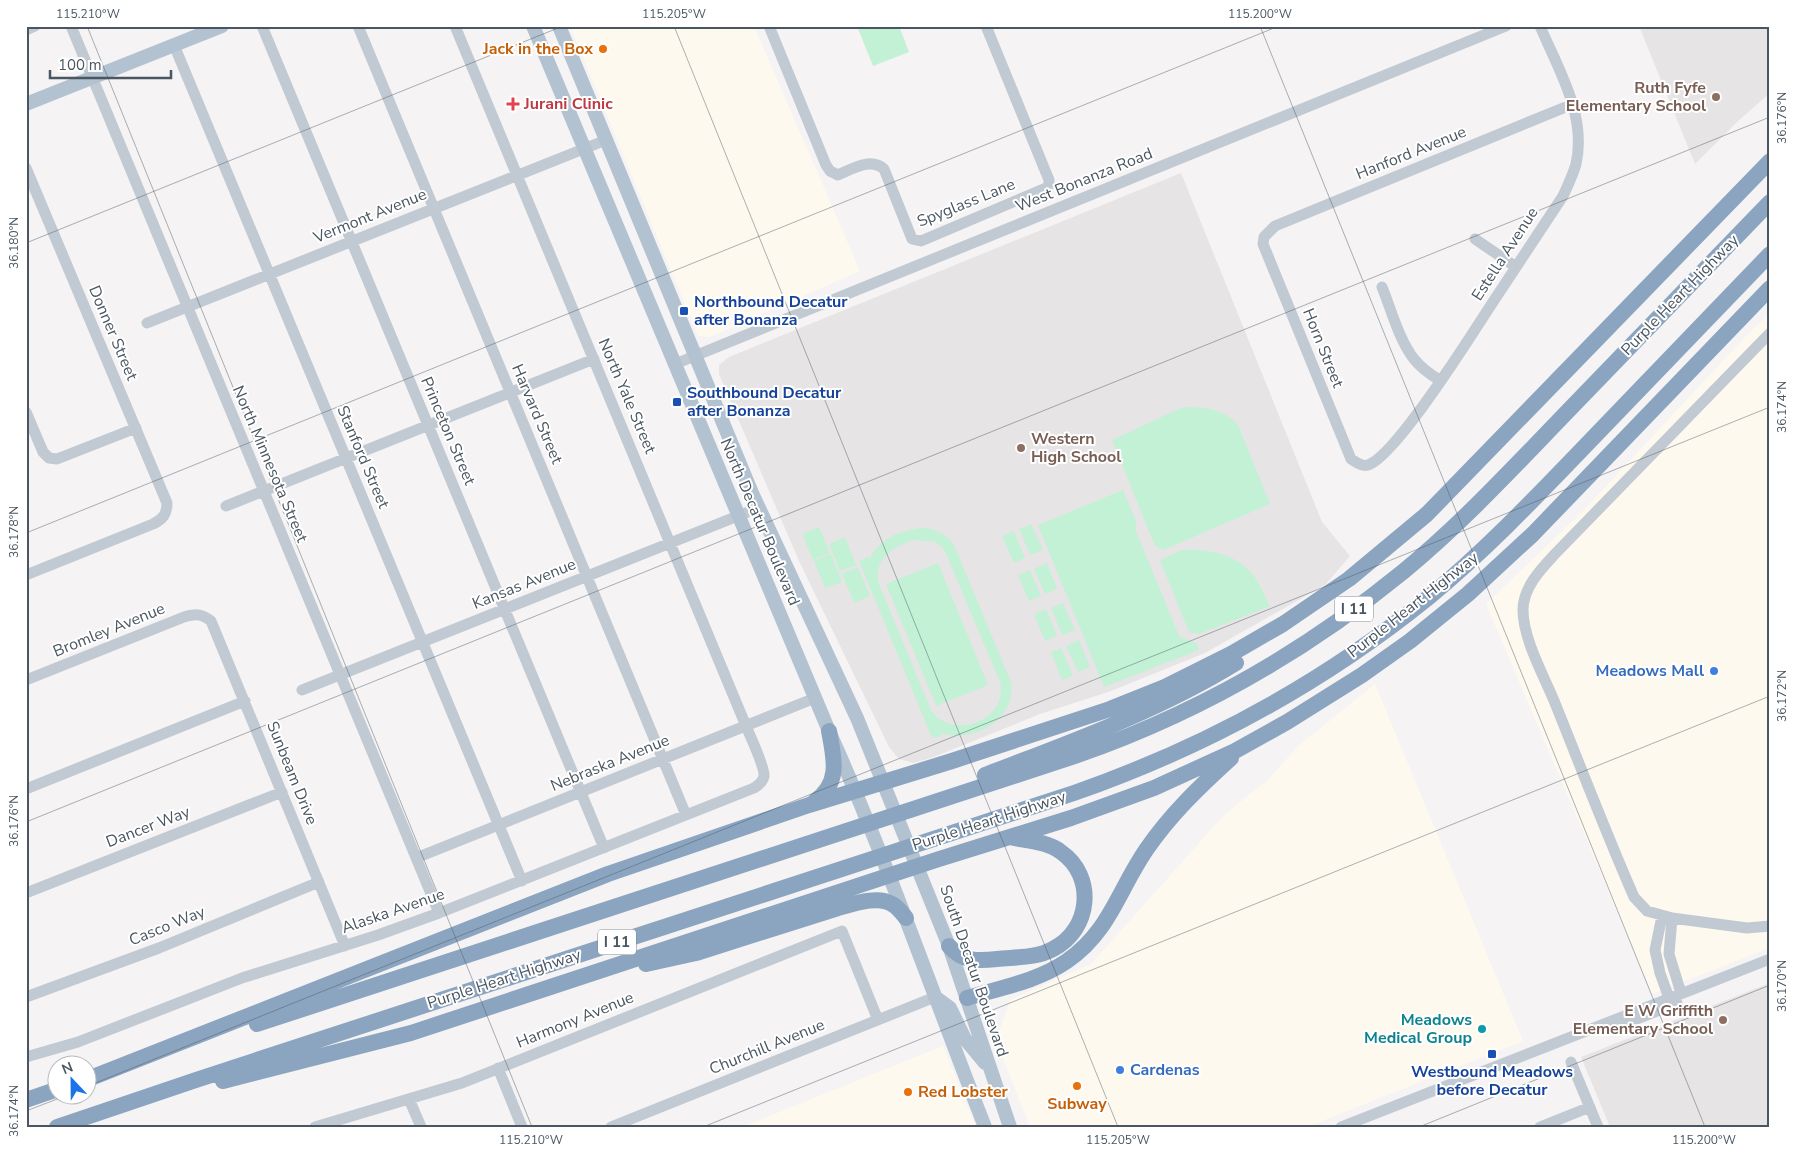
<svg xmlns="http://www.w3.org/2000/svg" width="1796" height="1153" font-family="'Nunito Sans',sans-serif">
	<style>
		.commercial { fill: #fdf9ef }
		.education { fill: #e6e4e5 }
		.green { fill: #c3f1d5; fill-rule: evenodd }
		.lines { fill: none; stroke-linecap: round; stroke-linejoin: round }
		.minor { stroke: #c1cad2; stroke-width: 11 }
		.major { stroke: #b3c2d1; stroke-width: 14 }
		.highway { stroke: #8ba5c1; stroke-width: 16 }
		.ticks { fill: none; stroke: #4a5661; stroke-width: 1; stroke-opacity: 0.45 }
		.food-dot { fill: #e8710a; stroke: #fff; stroke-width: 2 }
		.education-dot { fill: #8d6e63; stroke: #fff; stroke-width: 2 }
		.health-dot { fill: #e0444e; stroke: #fff; stroke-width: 2 }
		.transit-dot { fill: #1a4fb4; stroke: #fff; stroke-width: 2 }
		.shop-dot { fill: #3f7fe0; stroke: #fff; stroke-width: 2 }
		.culture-dot { fill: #0f9aa8; stroke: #fff; stroke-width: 2 }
		.labels { text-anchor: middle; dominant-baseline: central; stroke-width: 4; stroke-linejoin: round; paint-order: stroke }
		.shield { fill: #fff; stroke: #808990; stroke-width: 1 }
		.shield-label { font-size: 15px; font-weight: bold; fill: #4a5661 }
		.food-label { font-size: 16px; font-weight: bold; fill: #c56008; stroke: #fff; text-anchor: end }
		.education-label { font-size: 16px; font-weight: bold; fill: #785e54; stroke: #fff; text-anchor: end }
		.health-label { font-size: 16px; font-weight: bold; fill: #be3a42; stroke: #fff; text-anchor: start }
		.street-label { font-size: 16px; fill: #4a5661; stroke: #fff }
		.transit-label { font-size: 16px; font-weight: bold; fill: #164399; stroke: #fff; text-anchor: start }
		.shop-label { font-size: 16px; font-weight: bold; fill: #366cbe; stroke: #fff; text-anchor: end }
		.culture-label { font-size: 16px; font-weight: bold; fill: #0d838f; stroke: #fff; text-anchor: end }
		.neatline { fill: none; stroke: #4a5661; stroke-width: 2 }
		.ticks-label { font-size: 12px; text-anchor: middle; fill: #4a5661 }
	</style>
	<rect width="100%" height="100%" fill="#f5f3f3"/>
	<path class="commercial" d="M570,26H754L860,271L710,337L698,336Z
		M1770,313V948L1652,994L1486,604L1581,513L1747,335Z
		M1375,684L1523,1041L1307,1127H1030L996,1041L1010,1000L1091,964L1225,814L1269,779L1297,747Z
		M943,1046L976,1127H742Z"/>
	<path class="education" d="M1639,26H1770V93L1738,121L1695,164Z
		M1181,173L1322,522L1350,556L1325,585L1205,653L1111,691L1040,714L931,758L913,763L899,759L889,747L799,561L719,374V365L729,357Z
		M1770,983V1127H1610L1581,1057Z"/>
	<path class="green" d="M857,26H899L909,52L873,66Z
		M1190,407C1208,408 1225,410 1238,425L1270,504L1163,550L1155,546L1112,440L1181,408Z
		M1123,490L1136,521V531L1179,636L1197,644L1199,650L1104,687L1038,525Z
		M1031,524L1043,550L1030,555L1019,529Z
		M819,527L830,553L813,560L802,534Z
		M922,528C937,529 945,533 954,545L1011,682C1017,720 974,743 941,733V736L932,738L859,561L868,557L869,559C882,537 898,531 922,528ZM914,540L935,542L944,549L1000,682C1009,721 951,741 931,710L879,584C872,561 893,546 914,540Z
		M1014,531L1025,558L1014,563L1002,536Z
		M845,537L856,565L840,571L829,544Z
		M1181,550C1206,549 1236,553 1253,575C1260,584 1265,596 1270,606L1199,634L1189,632L1160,560Z
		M831,554L842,582L825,588L814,561Z
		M938,563L988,685L936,706L886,584Z
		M1047,563L1057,589L1045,594L1034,569Z
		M858,567L870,596L854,603L842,574Z
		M1030,570L1041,596L1029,601L1018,575Z
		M1063,603L1075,630L1062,635L1051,608Z
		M1046,609L1057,636L1045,641L1034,614Z
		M1079,640L1090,667L1078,672L1066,646Z
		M1061,648L1073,676L1062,680L1051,652Z"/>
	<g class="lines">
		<path class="minor" d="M71,26L439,913
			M262,26L604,848
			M358,26L686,815
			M769,26L826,165L830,171L838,175C852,169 871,157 884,169L912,239L921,241L1046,188L1049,185V180L986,26
			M1540,26C1558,69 1587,115 1576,164C1573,175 1568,185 1563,196C1539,232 1515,269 1491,305C1472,334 1396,456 1368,465C1362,467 1356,462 1351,459L1263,244L1264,237L1275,226L1573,104
			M26,30L35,26
			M174,45L522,881
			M26,168L167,503C167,514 163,519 153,524L26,575
			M1475,239L1516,267
			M1382,287C1391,309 1399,340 1414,359C1421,368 1431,375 1441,381
			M147,323L606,140
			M1770,333L1554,555C1540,570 1523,588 1523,610C1523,639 1544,676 1555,703C1581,768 1606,833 1634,897L1647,911L1672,918L1747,928L1770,926
			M675,364L1506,26
			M26,412L43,452L49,458L57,459L136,428
			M226,506L594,359
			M26,680L184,617C195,614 201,613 211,621L345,946
			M302,690L758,508
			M26,789L245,701
			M416,858L815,698
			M26,893L282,792
			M1662,916L1655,950L1660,973L1669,998
			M1672,918L1669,954L1681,993
			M26,997L159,948L319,882
			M1621,1021L1637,1019L1677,1003
			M26,1057L78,1042L242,978L378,935L439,913L754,788C759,785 763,782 764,776C765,767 750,736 746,726L455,26
			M1571,1062L1598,1127
			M498,1068L522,1127
			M409,1099L421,1127
			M315,1127L462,1083L842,931L878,1020
			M611,1127L935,997
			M1341,1127L1770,959
			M1540,1127L1590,1107"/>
		<path class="major" d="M533,26L829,731C887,860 933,995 985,1127
			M559,26L752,493L857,718L949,946L1010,1127
			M26,104L222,26
			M935,997L950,1008L965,1039L985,1063"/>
		<path class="highway" d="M985,775C1071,742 1158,711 1236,663
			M815,801C841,783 834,758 829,731
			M949,946C962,962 979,961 997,959C1016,957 1037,958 1053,949C1091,930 1096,876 1061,852C1048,842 1030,841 1014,838
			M646,964L696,953L838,908C853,904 878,895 892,904C898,907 902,913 906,918
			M967,998C1000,988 1038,981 1067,961C1110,931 1118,891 1146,850C1170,815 1199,787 1231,758
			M257,1024L1075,756C1194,715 1306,651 1404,571C1462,523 1513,468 1566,413C1634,343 1702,272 1770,202
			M88,1079L608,874L809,805L952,761L1110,709L1165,687L1231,654L1283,624L1349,579L1427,514L1770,161
			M223,1081L411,1033L936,860L1071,818L1154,788L1235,751L1287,722L1362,675L1410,641L1468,594L1533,534L1770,288
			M26,1100L58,1089
			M57,1127L196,1080L1074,793C1203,748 1323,683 1429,597C1487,549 1538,495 1590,441C1650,379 1710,317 1770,254"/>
	</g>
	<path class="ticks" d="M87,26L532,1127M674,26L1118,1127M1260,26L1705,1127M26,243L563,26M26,533L1279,26M26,822L1770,117M88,1086L1770,407M26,1111L65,1096M703,1127L1770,696M1419,1127L1770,985"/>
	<g class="food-dot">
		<circle cx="603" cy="49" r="5"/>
		<circle cx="1077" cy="1086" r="5"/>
		<circle cx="908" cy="1092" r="5"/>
	</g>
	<g class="education-dot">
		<circle cx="1716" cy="97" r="5"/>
		<circle cx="1021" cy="448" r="5"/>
		<circle cx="1723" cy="1020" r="5"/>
	</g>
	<path class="health-dot" d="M510.5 96.5h5v5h5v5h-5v5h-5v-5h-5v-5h5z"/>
	<g class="transit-dot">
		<rect x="679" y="306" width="10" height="10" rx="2.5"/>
		<rect x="672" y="397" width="10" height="10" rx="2.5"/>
		<rect x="1487" y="1049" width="10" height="10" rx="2.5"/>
	</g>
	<g class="shop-dot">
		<circle cx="1714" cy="671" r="5"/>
		<circle cx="1120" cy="1070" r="5"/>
	</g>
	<circle class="culture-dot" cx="1482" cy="1029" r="5"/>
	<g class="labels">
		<g class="shield">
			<rect x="1335" y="596.5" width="38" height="25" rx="4"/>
			<rect x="598" y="929.5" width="38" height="25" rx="4"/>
		</g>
		<g class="shield-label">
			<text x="1354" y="609">I 11</text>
			<text x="617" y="942">I 11</text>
		</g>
		<g class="food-label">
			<text x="593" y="49">Jack in the Box</text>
			<text x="918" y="1092" text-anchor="start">Red Lobster</text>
			<text x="1077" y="1104" text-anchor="middle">Subway</text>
		</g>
		<g class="education-label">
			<text x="1706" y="88">Ruth Fyfe<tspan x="1706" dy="18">Elementary School</tspan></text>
			<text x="1031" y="439" text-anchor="start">Western<tspan x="1031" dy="18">High School</tspan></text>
			<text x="1713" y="1011">E W Griffith<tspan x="1713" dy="18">Elementary School</tspan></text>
		</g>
		<g class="health-label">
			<text x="524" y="104">Jurani Clinic</text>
		</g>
		<g class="street-label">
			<text transform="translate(1411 153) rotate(-22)">Hanford Avenue</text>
			<text transform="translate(1084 180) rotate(-22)">West Bonanza Road</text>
			<text transform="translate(966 203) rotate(-22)">Spyglass Lane</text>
			<text transform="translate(370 216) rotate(-22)">Vermont Avenue</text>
			<text transform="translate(1505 254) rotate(-57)">Estella Avenue</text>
			<text transform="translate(1680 295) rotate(-46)">Purple Heart Highway</text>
			<text transform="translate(113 333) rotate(67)">Donner Street</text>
			<text transform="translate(1323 348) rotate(68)">Horn Street</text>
			<text transform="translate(627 396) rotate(67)">North Yale Street</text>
			<text transform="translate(537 414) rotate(67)">Harvard Street</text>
			<text transform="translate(448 431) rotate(67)">Princeton Street</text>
			<text transform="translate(363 457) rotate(67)">Stanford Street</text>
			<text transform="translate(270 464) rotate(67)">North Minnesota Street</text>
			<text transform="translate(760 522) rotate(67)">North Decatur Boulevard</text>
			<text transform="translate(524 584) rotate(-22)">Kansas Avenue</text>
			<text transform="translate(1413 605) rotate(-38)">Purple Heart Highway</text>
			<text transform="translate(109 630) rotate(-22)">Bromley Avenue</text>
			<text transform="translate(610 763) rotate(-22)">Nebraska Avenue</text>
			<text transform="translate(292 773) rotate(68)">Sunbeam Drive</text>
			<text transform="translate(989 821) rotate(-18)">Purple Heart Highway</text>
			<text transform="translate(148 827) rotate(-21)">Dancer Way</text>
			<text transform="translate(393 911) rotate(-19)">Alaska Avenue</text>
			<text transform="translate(167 926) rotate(-22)">Casco Way</text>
			<text transform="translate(974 971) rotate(71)">South Decatur Boulevard</text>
			<text transform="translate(504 979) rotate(-18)">Purple Heart Highway</text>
			<text transform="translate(575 1020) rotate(-22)">Harmony Avenue</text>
			<text transform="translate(767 1047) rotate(-22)">Churchill Avenue</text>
		</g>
		<g class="transit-label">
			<text x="694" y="302">Northbound Decatur<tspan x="694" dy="18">after Bonanza</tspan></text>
			<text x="687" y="393">Southbound Decatur<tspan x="687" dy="18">after Bonanza</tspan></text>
			<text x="1492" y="1072" text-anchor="middle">Westbound Meadows<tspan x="1492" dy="18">before Decatur</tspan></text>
		</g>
		<g class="shop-label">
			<text x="1704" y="671">Meadows Mall</text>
			<text x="1130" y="1070" text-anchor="start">Cardenas</text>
		</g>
		<g class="culture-label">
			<text x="1472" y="1020">Meadows<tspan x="1472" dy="18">Medical Group</tspan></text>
		</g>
	</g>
	<rect width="1796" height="1153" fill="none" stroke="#ffffff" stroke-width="55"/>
	<g transform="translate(72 1080) rotate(338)"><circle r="24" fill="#ffffff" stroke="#b7bbc0"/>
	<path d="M0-4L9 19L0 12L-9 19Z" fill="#1a73e8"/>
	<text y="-8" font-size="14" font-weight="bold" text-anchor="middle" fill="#4a5661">N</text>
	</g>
	<path d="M50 70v8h121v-8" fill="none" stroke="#4a5661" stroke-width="2.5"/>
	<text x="58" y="70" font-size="15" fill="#4a5661" stroke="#ffffff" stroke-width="4" paint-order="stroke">100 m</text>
	<rect x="28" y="28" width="1740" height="1098" class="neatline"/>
	<g class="ticks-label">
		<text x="88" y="18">115.210°W</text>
		<text x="674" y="18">115.205°W</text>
		<text x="1260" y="18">115.200°W</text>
		<text transform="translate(1782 118) rotate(-90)" y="4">36.176°N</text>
		<text transform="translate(14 243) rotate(-90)" y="4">36.180°N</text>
		<text transform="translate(1782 407) rotate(-90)" y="4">36.174°N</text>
		<text transform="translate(14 532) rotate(-90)" y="4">36.178°N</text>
		<text transform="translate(1782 696) rotate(-90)" y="4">36.172°N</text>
		<text transform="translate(14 821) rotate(-90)" y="4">36.176°N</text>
		<text transform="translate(1782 986) rotate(-90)" y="4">36.170°N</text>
		<text transform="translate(14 1111) rotate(-90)" y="4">36.174°N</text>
		<text x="531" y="1144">115.210°W</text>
		<text x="1118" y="1144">115.205°W</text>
		<text x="1704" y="1144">115.200°W</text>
	</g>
</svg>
